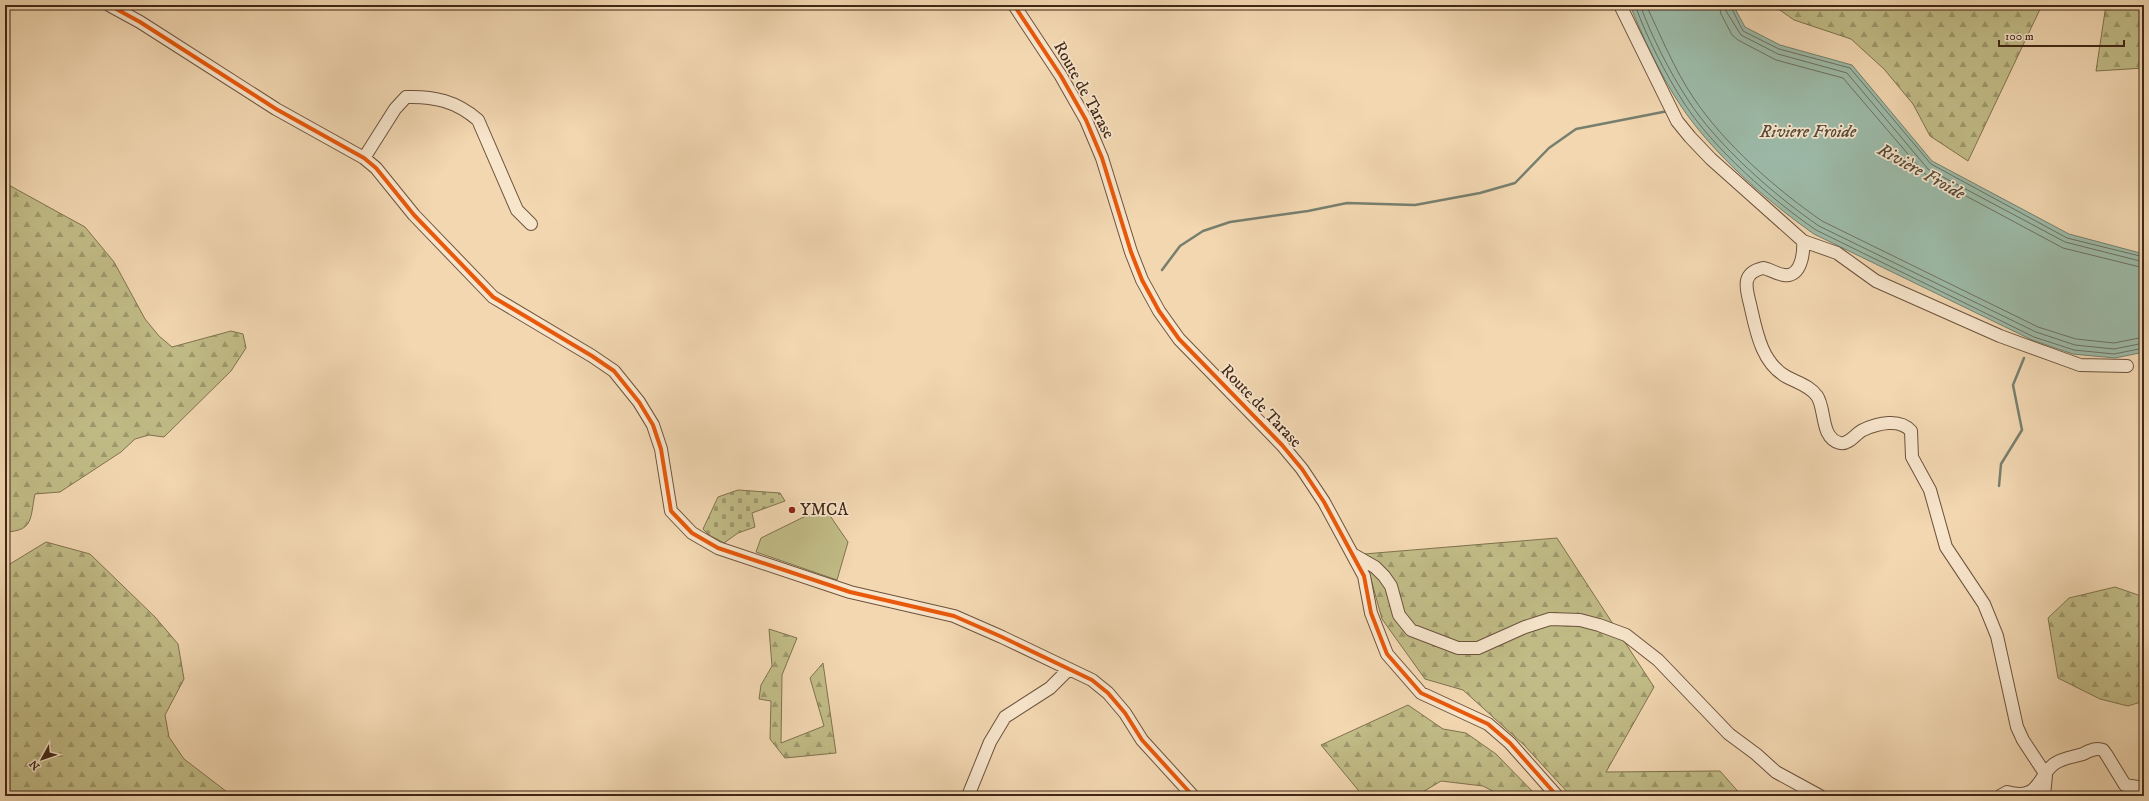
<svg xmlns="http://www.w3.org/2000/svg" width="2149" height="801" font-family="'IM FELL DW Pica',serif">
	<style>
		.green { fill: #c1bc87; stroke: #80724e }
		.forest { fill: url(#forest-firs); stroke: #80724e }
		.cemetery { fill: url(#cemetery-stones); stroke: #80724e }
		.water { fill: #9cbaa8; stroke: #777f6e }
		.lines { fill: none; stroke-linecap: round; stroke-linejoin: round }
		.shore { stroke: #6e705f; stroke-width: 1 }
		.stream { stroke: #777f6e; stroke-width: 2.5 }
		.minor-casing { stroke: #6c533d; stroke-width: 14 }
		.minor { stroke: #f7e5cc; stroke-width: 12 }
		.cycleway-casing { stroke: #f7e5cc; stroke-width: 6 }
		.cycleway { stroke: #e8590c; stroke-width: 4 }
		.poi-dot { fill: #8f2418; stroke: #f7e5cc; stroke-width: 1.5 }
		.labels { text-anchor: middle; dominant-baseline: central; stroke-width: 3.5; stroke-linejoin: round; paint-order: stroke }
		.street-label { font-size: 17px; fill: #402716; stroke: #f7e5cc }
		.poi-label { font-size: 17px; fill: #402716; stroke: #f7e5cc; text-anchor: start }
		.water-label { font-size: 18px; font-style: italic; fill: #574c3a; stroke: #f7e5cc }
	</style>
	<defs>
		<pattern id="forest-firs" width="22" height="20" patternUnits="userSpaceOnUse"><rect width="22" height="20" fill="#c1bc87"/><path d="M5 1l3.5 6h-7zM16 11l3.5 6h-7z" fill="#9e996d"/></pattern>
		<pattern id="cemetery-stones" width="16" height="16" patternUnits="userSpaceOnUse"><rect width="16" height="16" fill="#c1bc87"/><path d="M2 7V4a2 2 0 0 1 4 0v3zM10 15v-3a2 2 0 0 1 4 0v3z" fill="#9e996d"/></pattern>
	</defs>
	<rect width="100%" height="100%" fill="#f2d7b1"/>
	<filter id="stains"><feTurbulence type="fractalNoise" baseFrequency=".005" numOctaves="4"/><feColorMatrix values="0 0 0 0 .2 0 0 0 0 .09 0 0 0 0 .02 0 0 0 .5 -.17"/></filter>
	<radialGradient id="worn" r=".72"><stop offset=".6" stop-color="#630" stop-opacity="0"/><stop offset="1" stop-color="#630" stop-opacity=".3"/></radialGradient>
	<path class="green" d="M824,507L848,542L837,580L756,552L761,538Z"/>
	<path class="forest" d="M1804,5H2042L1968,161L1930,136L1913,104L1884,69L1851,39L1794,20L1777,8Z
		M2106,5H2144V68L2096,71Z
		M5,183L85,227L114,262L145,319L159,336L172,347L231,331L243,334L246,348L231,371L164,437L149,435L135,439L121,452L60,492L35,494C30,518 34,531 5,532Z
		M1557,538L1654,687L1606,772L1720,771L1742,796H1571L1524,745L1463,690L1425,679L1382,619L1364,554Z
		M46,542L90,554L155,617L178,644L184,679L165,715L169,737L184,759L231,795L242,796H5V567Z
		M2115,587L2144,597V701L2128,706L2100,699L2058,678L2048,618L2069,598Z
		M769,629L797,638L782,675L781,743L824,726L810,678L823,663L836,753L785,758L770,739L771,701L759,699L761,685L772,666Z
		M1408,705L1443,729L1466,733L1496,754L1537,796H1502L1483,786L1441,781L1416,796H1363L1321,745Z"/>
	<path class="cemetery" d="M738,490L780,493L785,501L752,513L755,527L738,533L724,543L709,535L703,529L718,497Z"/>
	<path class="water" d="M1630,5H1733L1745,27L1780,45L1852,65L1932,161L2069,234L2144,254V352L2115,358L2073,354L2032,340L1814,234C1767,201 1713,154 1681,106C1662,78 1642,36 1630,5Z"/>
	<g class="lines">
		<path class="shore" d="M1635,5C1647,38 1665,73 1684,103C1713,148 1772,200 1816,230L2034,337L2074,350L2114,354L2144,348
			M1640,5C1652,37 1669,71 1688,100C1717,145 1775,196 1819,226L2036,332L2075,345L2114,349L2144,343
			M1646,5C1661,36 1674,69 1693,97C1723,143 1777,190 1822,221L2038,327L2076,339L2114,343L2144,337
			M1719,5L1721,14L1732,35L1738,40L1776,60L1843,78L1925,174L2063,248L2144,268
			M1725,5L1726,11L1741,35L1778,54L1847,73L1928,169L2065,242L2144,262
			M1730,5L1743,31L1779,49L1850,68L1931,164L2067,238L2144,257"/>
		<path class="stream" d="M1162,270L1180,246L1203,231L1230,222L1308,211L1347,203L1415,205L1480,193L1515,183L1549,148L1576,129L1668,111
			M1999,486L2001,464L2022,430L2013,385L2024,358"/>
		<defs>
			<path id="minor" d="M109,5L140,22L276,109L364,158L376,168L414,215L493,297L592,356L614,371L639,402L653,425L661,449L671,511L692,533L718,548L850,592L954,616L1002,637L1092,680L1108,693L1125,713L1142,740L1193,796
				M1014,5L1061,76L1086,120L1102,158L1131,252L1142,280L1159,311L1179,339L1282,445L1302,469L1324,502L1364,576L1371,613L1387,654L1421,693L1488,724L1510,743L1557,796
				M1620,5L1677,121L1690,137L1711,159L1803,241L1837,253L1876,281L2000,336L2080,365L2127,366
				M364,158L395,109L406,97C434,96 456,101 478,120L517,210L531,224
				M1803,241C1804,253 1801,278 1784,275C1776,274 1770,269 1763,268C1741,273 1746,288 1750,304C1756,330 1761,363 1787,377C1798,383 1810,386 1817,396C1826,409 1820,438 1840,443C1849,445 1856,433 1863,430C1878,423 1900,418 1911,431L1912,457L1930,490L1946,547L1984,604L1997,636L2017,727L2023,740L2046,775L2044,796
				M1354,555L1375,567L1384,576L1391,586L1399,615L1411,630L1458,648H1478L1525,627L1550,619L1580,620L1599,625L1626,635L1658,660L1729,734L1756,754L1776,772L1820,796
				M968,796L990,742L1005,717L1050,688L1068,670
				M2000,796L2007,792C2040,801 2037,777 2054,764C2062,758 2073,757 2083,754C2089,751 2096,747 2103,750L2106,754L2125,785L2144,788"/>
		</defs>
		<use href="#minor" class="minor-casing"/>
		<use href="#minor" class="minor"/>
		<defs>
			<path id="cycleway" d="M109,5L140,22L276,109L364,158L376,168L414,215L493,297L592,356L614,371L639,402L653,425L661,449L671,511L692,533L718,548L850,592L954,616L1002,637L1092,680L1108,693L1125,713L1142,740L1193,796
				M1014,5L1061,76L1086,120L1102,158L1131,252L1142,280L1159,311L1179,339L1282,445L1302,469L1324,502L1364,576L1371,613L1387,654L1421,693L1488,724L1510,743L1557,796"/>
		</defs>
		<use href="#cycleway" class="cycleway-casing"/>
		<use href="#cycleway" class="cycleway"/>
	</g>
	<circle class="poi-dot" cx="792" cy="510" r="4"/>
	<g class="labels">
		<g class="street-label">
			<text transform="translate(1084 90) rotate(61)">Route de Tarase</text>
			<text transform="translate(1261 406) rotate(46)">Route de Tarase</text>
		</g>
		<g class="poi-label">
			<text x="800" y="510">YMCA</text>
		</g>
		<g class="water-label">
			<text x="1808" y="132">Riviere Froide</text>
			<text transform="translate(1921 172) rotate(29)">Rivière Froide</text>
		</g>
	</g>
	<rect width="2149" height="801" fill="none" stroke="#f2d7b1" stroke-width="20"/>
	<rect x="6" y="6" width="2137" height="789" fill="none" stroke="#402716" stroke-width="2"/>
	<rect x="10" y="10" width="2129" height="781" fill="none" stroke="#402716"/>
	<g transform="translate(42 759) rotate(230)" stroke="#f7e5cc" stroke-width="3" paint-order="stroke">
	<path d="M0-3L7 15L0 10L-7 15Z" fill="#402716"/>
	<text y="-6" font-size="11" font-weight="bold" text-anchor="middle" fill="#402716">N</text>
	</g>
	<path d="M1999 40v6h125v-6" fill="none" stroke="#402716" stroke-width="2"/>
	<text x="2005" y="40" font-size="12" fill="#402716" stroke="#f7e5cc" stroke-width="3" paint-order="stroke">100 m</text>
	<rect width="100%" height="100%" filter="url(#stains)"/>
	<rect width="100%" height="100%" fill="url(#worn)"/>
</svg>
